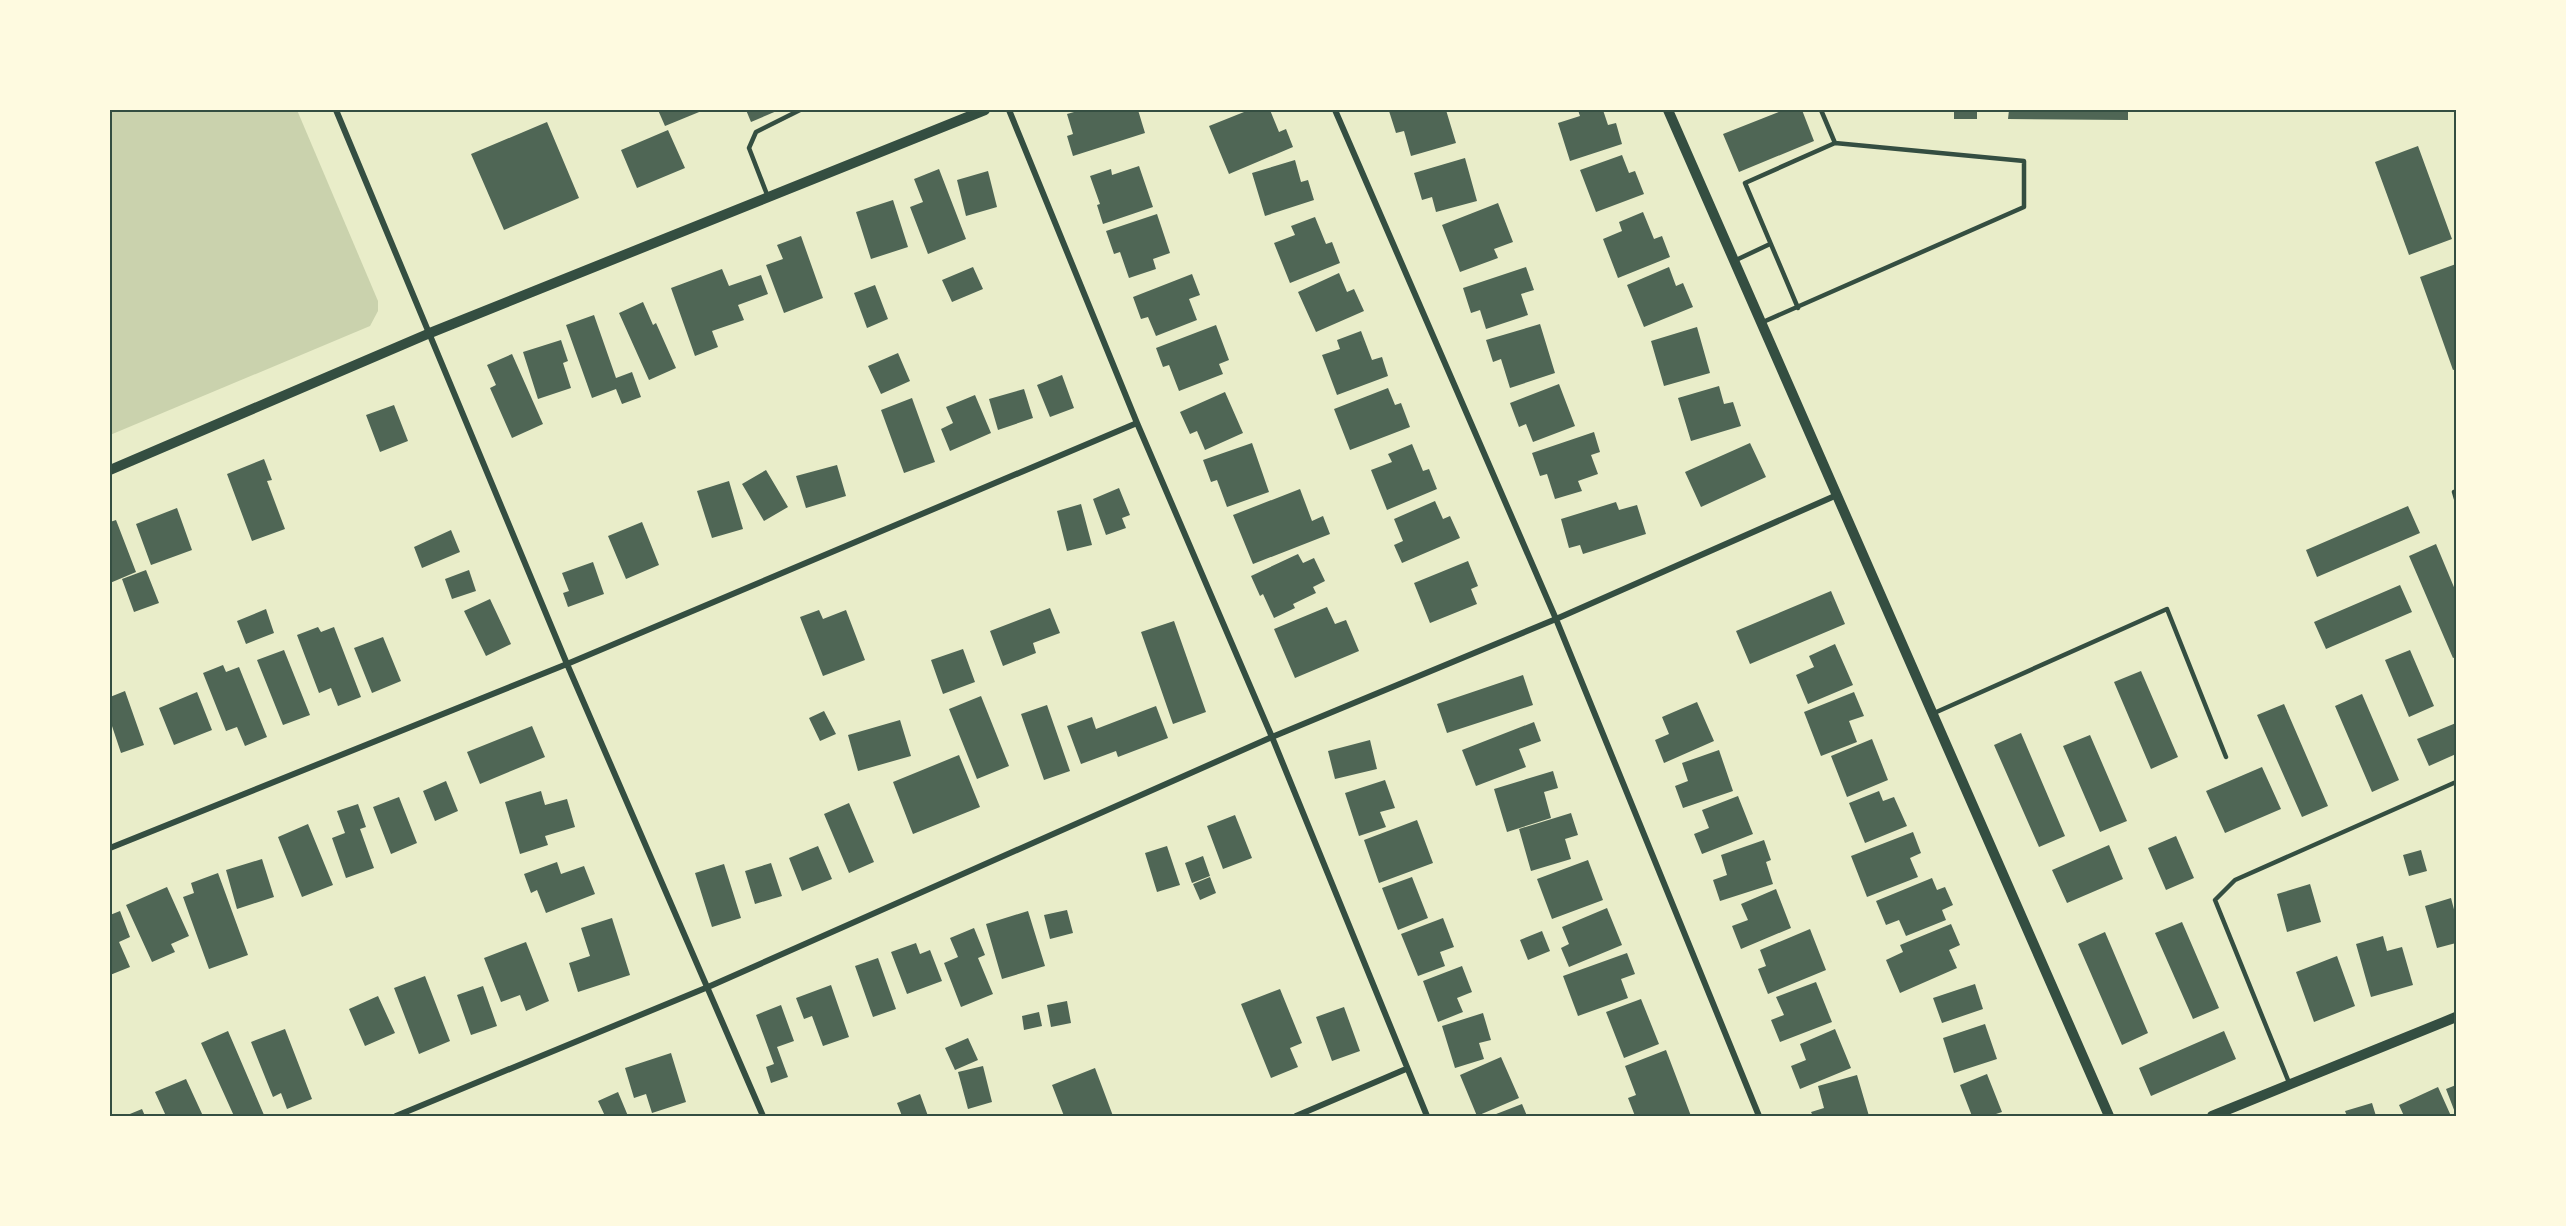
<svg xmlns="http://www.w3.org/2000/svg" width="2566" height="1226" font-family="'Fira Sans Condensed',sans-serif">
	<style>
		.green { fill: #cad2ad }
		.building { fill: #4f6655 }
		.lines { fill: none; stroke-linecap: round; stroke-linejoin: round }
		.service { stroke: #344e41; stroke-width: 4.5 }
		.minor { stroke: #344e41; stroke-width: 6 }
		.tertiary { stroke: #344e41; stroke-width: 10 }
		.neatline { fill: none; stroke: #344e41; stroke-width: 2 }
	</style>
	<rect width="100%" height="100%" fill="#e9edc9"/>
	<path class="green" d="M110,110H297L378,301V311L370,326L110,435Z"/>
	<path class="building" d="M658,110H704L665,126Z
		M746,110H779L751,122Z
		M1081,110H1138L1145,133L1073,156L1067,136L1073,134L1067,114Z
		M1249,110H1270L1279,132L1286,129L1293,147L1229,174L1209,126Z
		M1396,110H1446L1456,143L1411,156L1404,131L1396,133L1389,111Z
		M1578,110H1603L1608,125L1616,123L1622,144L1570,161L1558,123L1580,116Z
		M1784,110H1802L1814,141L1739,172L1723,134Z
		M1954,110H1977V119H1954Z
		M2009,110H2128V120L2008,119Z
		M547,122L579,198L504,230L471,154Z
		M668,130L685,168L637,188L621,150Z
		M2418,146L2452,239L2409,255L2375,162Z
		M1622,155L1629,173L1635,171L1644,194L1596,212L1580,170Z
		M1465,158L1477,201L1436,212L1432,197L1422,200L1414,173Z
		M1295,160L1301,182L1308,180L1314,200L1265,216L1252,173Z
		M1139,166L1153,207L1103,224L1097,205L1100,204L1090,176L1111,169L1112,175Z
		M939,169L966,239L928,254L910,207L923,202L914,179Z
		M988,171L997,207L966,216L957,180Z
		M893,200L908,247L871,259L856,212Z
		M1498,203L1513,242L1494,249L1498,258L1460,272L1442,225Z
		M1643,212L1654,239L1662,236L1670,257L1618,278L1603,239L1622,231L1619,222Z
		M1157,214L1170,253L1153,259L1156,269L1129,278L1120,252L1114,254L1106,231Z
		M1315,217L1326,244L1332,242L1340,263L1290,283L1274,243L1295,235L1291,226Z
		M801,236L823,298L784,313L766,265L783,259L777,245Z
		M2456,264V369L2453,370L2420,277Z
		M973,267L983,289L952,302L942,280Z
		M1526,267L1534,290L1521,294L1528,315L1486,329L1480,310L1471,313L1463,288Z
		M1669,267L1676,286L1683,283L1693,307L1644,327L1627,285Z
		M722,269L729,286L761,275L768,294L738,305L744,320L712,331L718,347L695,356L671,288Z
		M1339,273L1347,292L1354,289L1364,311L1316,332L1298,292Z
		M1192,274L1200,295L1189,299L1197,320L1156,336L1148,317L1141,319L1133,297Z
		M875,285L888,319L867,328L854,293Z
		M643,302L653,325L656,323L676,368L649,380L619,313Z
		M594,315L616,378L632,372L641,397L622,404L616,389L592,398L566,325Z
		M1540,324L1555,373L1510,388L1501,359L1493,362L1486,340Z
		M1216,325L1229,360L1219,364L1223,374L1179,391L1169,365L1163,367L1156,348Z
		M1697,327L1710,373L1664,386L1651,341Z
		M1361,331L1372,360L1382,357L1388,376L1337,395L1322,355L1340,349L1337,340Z
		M561,340L568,361L563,363L571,388L538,399L523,352Z
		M898,353L910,381L881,394L868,366Z
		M512,354L543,424L512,438L490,388L496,385L487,365Z
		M1062,375L1074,408L1050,417L1037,385Z
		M1559,384L1575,426L1533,442L1526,424L1519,427L1510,403Z
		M1719,386L1724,404L1733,402L1741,426L1691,441L1678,398Z
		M1388,388L1395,405L1401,403L1410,427L1350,450L1334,409Z
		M1024,389L1033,418L998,430L989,399Z
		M1225,392L1243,433L1205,450L1197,431L1190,434L1180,412Z
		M975,395L991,433L950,451L941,429L953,423L946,407Z
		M912,398L935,462L904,473L881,410Z
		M394,405L408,441L380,452L366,415Z
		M1594,432L1600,452L1591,455L1598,474L1578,481L1582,491L1555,499L1547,474L1540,476L1532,453Z
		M1252,443L1269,492L1227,507L1217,480L1211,482L1203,460Z
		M1750,443L1766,477L1701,507L1685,472Z
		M1412,444L1423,471L1429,469L1437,489L1387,510L1371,470L1392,462L1388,454Z
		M264,459L272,480L267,481L285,529L252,541L227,474Z
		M837,465L846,496L806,508L796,476Z
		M766,470L788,507L764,521L742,484Z
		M729,481L743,529L712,538L697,491Z
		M1119,488L1130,515L1122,518L1126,528L1106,535L1093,499Z
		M1300,489L1312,521L1323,516L1330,534L1253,564L1233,515Z
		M1435,501L1443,519L1450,516L1460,538L1402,563L1394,545L1403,541L1394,519Z
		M1616,502L1619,510L1637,505L1646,534L1583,554L1580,545L1569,548L1561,519Z
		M1081,504L1092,545L1067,551L1057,511Z
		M2408,506L2420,533L2317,577L2306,550Z
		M177,508L192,550L151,565L136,524Z
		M116,520L136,572L110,583V522Z
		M642,522L659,565L626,579L608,536Z
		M451,530L460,552L422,568L414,547Z
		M2436,544L2456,592V657L2453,658L2409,556Z
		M1298,554L1303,563L1314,558L1325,581L1313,587L1316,593L1293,604L1295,608L1274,618L1263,594L1260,596L1251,576Z
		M1468,561L1478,586L1471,589L1477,604L1430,623L1414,583Z
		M593,562L604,594L568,607L563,593L569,591L562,573Z
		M146,570L159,603L134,612L122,579Z
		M469,570L476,591L452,599L445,579Z
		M2400,585L2412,612L2326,649L2314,622Z
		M1831,591L1845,624L1750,664L1736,631Z
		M490,599L511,644L486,656L464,611Z
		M1327,607L1335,624L1346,620L1359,651L1295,678L1274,629Z
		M1050,608L1060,633L1033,643L1036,653L1003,666L990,631Z
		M266,609L274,633L246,644L237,621Z
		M819,610L823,619L846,610L865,660L823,676L800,617Z
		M1174,621L1206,712L1173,724L1141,632Z
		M318,627L321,632L334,627L361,697L338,706L331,688L319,693L297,635Z
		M383,637L401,681L372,693L354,648Z
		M1835,644L1853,685L1808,704L1796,675L1814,667L1809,656Z
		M963,649L975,682L943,694L931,660Z
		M284,650L310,715L283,725L257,660Z
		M2410,650L2434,706L2409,717L2385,660Z
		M223,665L226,672L239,667L267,737L245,746L237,727L226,731L203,673Z
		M2141,671L2178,757L2151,769L2114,682Z
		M1523,675L1533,705L1447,733L1437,704Z
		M125,691L144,745L121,753L110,720V697Z
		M197,692L212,730L174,745L159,708Z
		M1854,692L1864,716L1849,721L1857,742L1821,756L1804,712Z
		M2362,694L2399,780L2372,792L2335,706Z
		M981,696L1009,766L977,779L949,709Z
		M1697,702L1714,741L1664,763L1655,740L1669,734L1662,717Z
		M2284,704L2328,806L2302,817L2257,715Z
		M1047,705L1070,771L1044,780L1021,714Z
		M1156,706L1168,738L1118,757L1116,751L1081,764L1067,726L1092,717L1096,729Z
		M824,711L836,734L820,741L809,718Z
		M900,720L911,756L858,771L848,735Z
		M1534,722L1541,741L1519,749L1526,767L1476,786L1462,750Z
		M2456,723V754L2429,766L2417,739Z
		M532,726L545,757L480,784L467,752Z
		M2021,733L2065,836L2039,847L1994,745Z
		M2090,735L2127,821L2100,832L2063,746Z
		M1872,739L1888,780L1847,797L1831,756Z
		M1370,740L1377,769L1335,779L1328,751Z
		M1719,750L1733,791L1683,808L1675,786L1688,781L1682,763Z
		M959,755L980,807L913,834L893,782Z
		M2262,767L2281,809L2225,833L2206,791Z
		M1553,771L1558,788L1544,792L1551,818L1507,832L1494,789Z
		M1385,780L1395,808L1380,812L1386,827L1359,836L1345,793Z
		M446,781L458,811L435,821L423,791Z
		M541,791L545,805L567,799L575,827L545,836L548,845L520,854L505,802Z
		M1879,791L1883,801L1894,797L1907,826L1865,843L1849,803Z
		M1738,796L1753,834L1702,854L1694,834L1709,828L1702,810Z
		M399,797L417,843L391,854L373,807Z
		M849,803L874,862L849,873L824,814Z
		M358,804L366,827L360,829L374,868L346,878L332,838L345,833L337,811Z
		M1571,813L1578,835L1565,839L1571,859L1531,871L1519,829Z
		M1235,815L1252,858L1223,869L1207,826Z
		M1417,820L1433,863L1379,883L1364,840Z
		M308,824L333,885L302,897L278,837Z
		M1913,832L1921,853L1910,858L1918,877L1867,897L1851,856Z
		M2176,836L2194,878L2166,890L2148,848Z
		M1764,840L1771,860L1766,862L1773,884L1720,901L1713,880L1727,875L1721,855Z
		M2109,845L2123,879L2067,903L2052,870Z
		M818,846L832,879L802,891L789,858Z
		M1167,846L1180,885L1157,892L1145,853Z
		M2421,850L2427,871L2409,876L2403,855Z
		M1203,856L1210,876L1192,883L1185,863Z
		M262,859L274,897L237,909L226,870Z
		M1588,860L1603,900L1552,919L1537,879Z
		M557,862L561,874L584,866L595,894L546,913L537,890L531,893L524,874Z
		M771,863L782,896L755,904L745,871Z
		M724,864L741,918L712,927L695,873Z
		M218,873L248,955L209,969L183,897L194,893L191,883Z
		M1210,877L1216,893L1200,900L1193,884Z
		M1412,877L1428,918L1398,930L1382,888Z
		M1932,878L1937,890L1945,887L1953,905L1942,910L1946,920L1906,936L1899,920L1886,925L1876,901Z
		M2310,884L2321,922L2287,932L2277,894Z
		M167,887L189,936L171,944L175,952L152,962L126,905Z
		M1776,889L1791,928L1741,949L1732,926L1748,920L1741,904Z
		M2451,898L2456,917V943L2437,948L2425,906Z
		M1607,908L1622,945L1569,967L1561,948L1569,944L1562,927Z
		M1067,910L1073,933L1050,939L1044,915Z
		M120,911L130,937L119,942L130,967L110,975V915Z
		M1028,911L1045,966L1002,979L986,924Z
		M612,918L630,975L578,992L569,963L590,956L581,928Z
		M1443,918L1454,947L1440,952L1445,966L1418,976L1401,934Z
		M2182,922L2219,1008L2193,1019L2155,933Z
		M1951,924L1960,945L1949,950L1957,968L1900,993L1886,960L1903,952L1900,945Z
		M974,928L985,955L978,958L993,994L961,1007L944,963L958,957L950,938Z
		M1810,929L1826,970L1768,994L1758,969L1766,966L1760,950Z
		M1542,931L1550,951L1528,960L1520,940Z
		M2105,932L2148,1033L2122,1045L2078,944Z
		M2383,936L2387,951L2402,947L2413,985L2371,997L2356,944Z
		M526,942L549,1001L526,1011L520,995L501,1002L484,958Z
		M916,943L920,954L930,950L942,981L907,994L891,952Z
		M1627,953L1635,974L1621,979L1628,998L1578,1016L1563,976Z
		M2337,956L2355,1006L2314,1022L2296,972Z
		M878,958L896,1009L873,1017L855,966Z
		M1462,966L1472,992L1457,998L1463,1012L1438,1022L1423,981Z
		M425,976L450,1041L419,1054L394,988Z
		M1816,982L1832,1022L1780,1042L1771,1020L1784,1015L1776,997Z
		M1975,984L1983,1009L1942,1023L1933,998Z
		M831,985L849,1037L823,1046L812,1016L804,1019L796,998Z
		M483,986L497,1026L471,1035L457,995Z
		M1280,989L1302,1043L1290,1048L1298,1067L1271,1078L1241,1004Z
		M378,996L395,1033L365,1046L349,1009Z
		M1641,999L1659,1044L1624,1058L1606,1012Z
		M1067,1001L1071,1023L1051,1027L1047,1005Z
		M781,1005L794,1041L777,1047L788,1077L771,1083L766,1067L774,1064L756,1015Z
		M1344,1007L1360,1051L1332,1061L1316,1017Z
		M1039,1012L1042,1026L1024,1030L1022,1016Z
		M1483,1013L1491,1040L1479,1043L1484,1059L1455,1068L1442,1026Z
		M1985,1024L1997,1059L1954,1073L1943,1038Z
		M285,1029L312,1099L287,1109L281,1093L273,1097L251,1042Z
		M1835,1029L1851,1068L1800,1089L1791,1066L1806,1060L1800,1044Z
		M228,1031L264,1115L260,1116H234L201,1043Z
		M2224,1031L2236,1059L2151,1096L2139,1068Z
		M968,1038L978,1060L955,1070L945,1048Z
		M1666,1050L1691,1116H1635L1628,1098L1636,1095L1625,1066Z
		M671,1053L686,1102L652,1113L646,1094L634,1098L625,1068Z
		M1501,1057L1519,1098L1477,1116L1460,1075Z
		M983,1066L992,1102L968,1109L958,1072Z
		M1095,1068L1113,1116H1064L1052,1085Z
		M1987,1074L2002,1112L1990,1116H1972L1960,1085Z
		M1857,1075L1869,1116H1813L1811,1112L1824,1108L1818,1086Z
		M186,1079L203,1116H166L155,1092Z
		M2456,1085V1115L2446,1089Z
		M2438,1087L2451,1116H2404L2399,1105Z
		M618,1092L628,1116H605L598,1101Z
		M920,1094L928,1116H902L897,1103Z
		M2372,1103L2376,1116H2347L2345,1111Z
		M1522,1104L1527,1116H1491Z
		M142,1109L145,1116H125Z"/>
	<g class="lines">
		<path class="service" d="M768,197L749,148L756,132L800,110
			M1734,261L1770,244
			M1798,308L1745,183L1835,143L1821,110
			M1763,322L2024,207V161L1835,143
			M2454,492L2456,499
			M1932,714L2167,609L2226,757
			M2290,1085L2215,900L2235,880L2456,782"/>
		<path class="minor" d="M336,110L567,664L763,1116
			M1009,110L1137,423L1272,737L1427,1116
			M1335,110L1556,619L1759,1116
			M110,848L567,664L1137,423
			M396,1116L708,987L1272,737L1556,619L1837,495
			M1296,1116L1406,1069"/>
		<path class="tertiary" d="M1668,110L2109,1116
			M110,470L430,333L985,110
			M2212,1116L2456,1017"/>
	</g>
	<rect width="2566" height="1226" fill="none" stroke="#fefae0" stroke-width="222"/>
	<rect x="111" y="111" width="2344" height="1004" class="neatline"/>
</svg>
